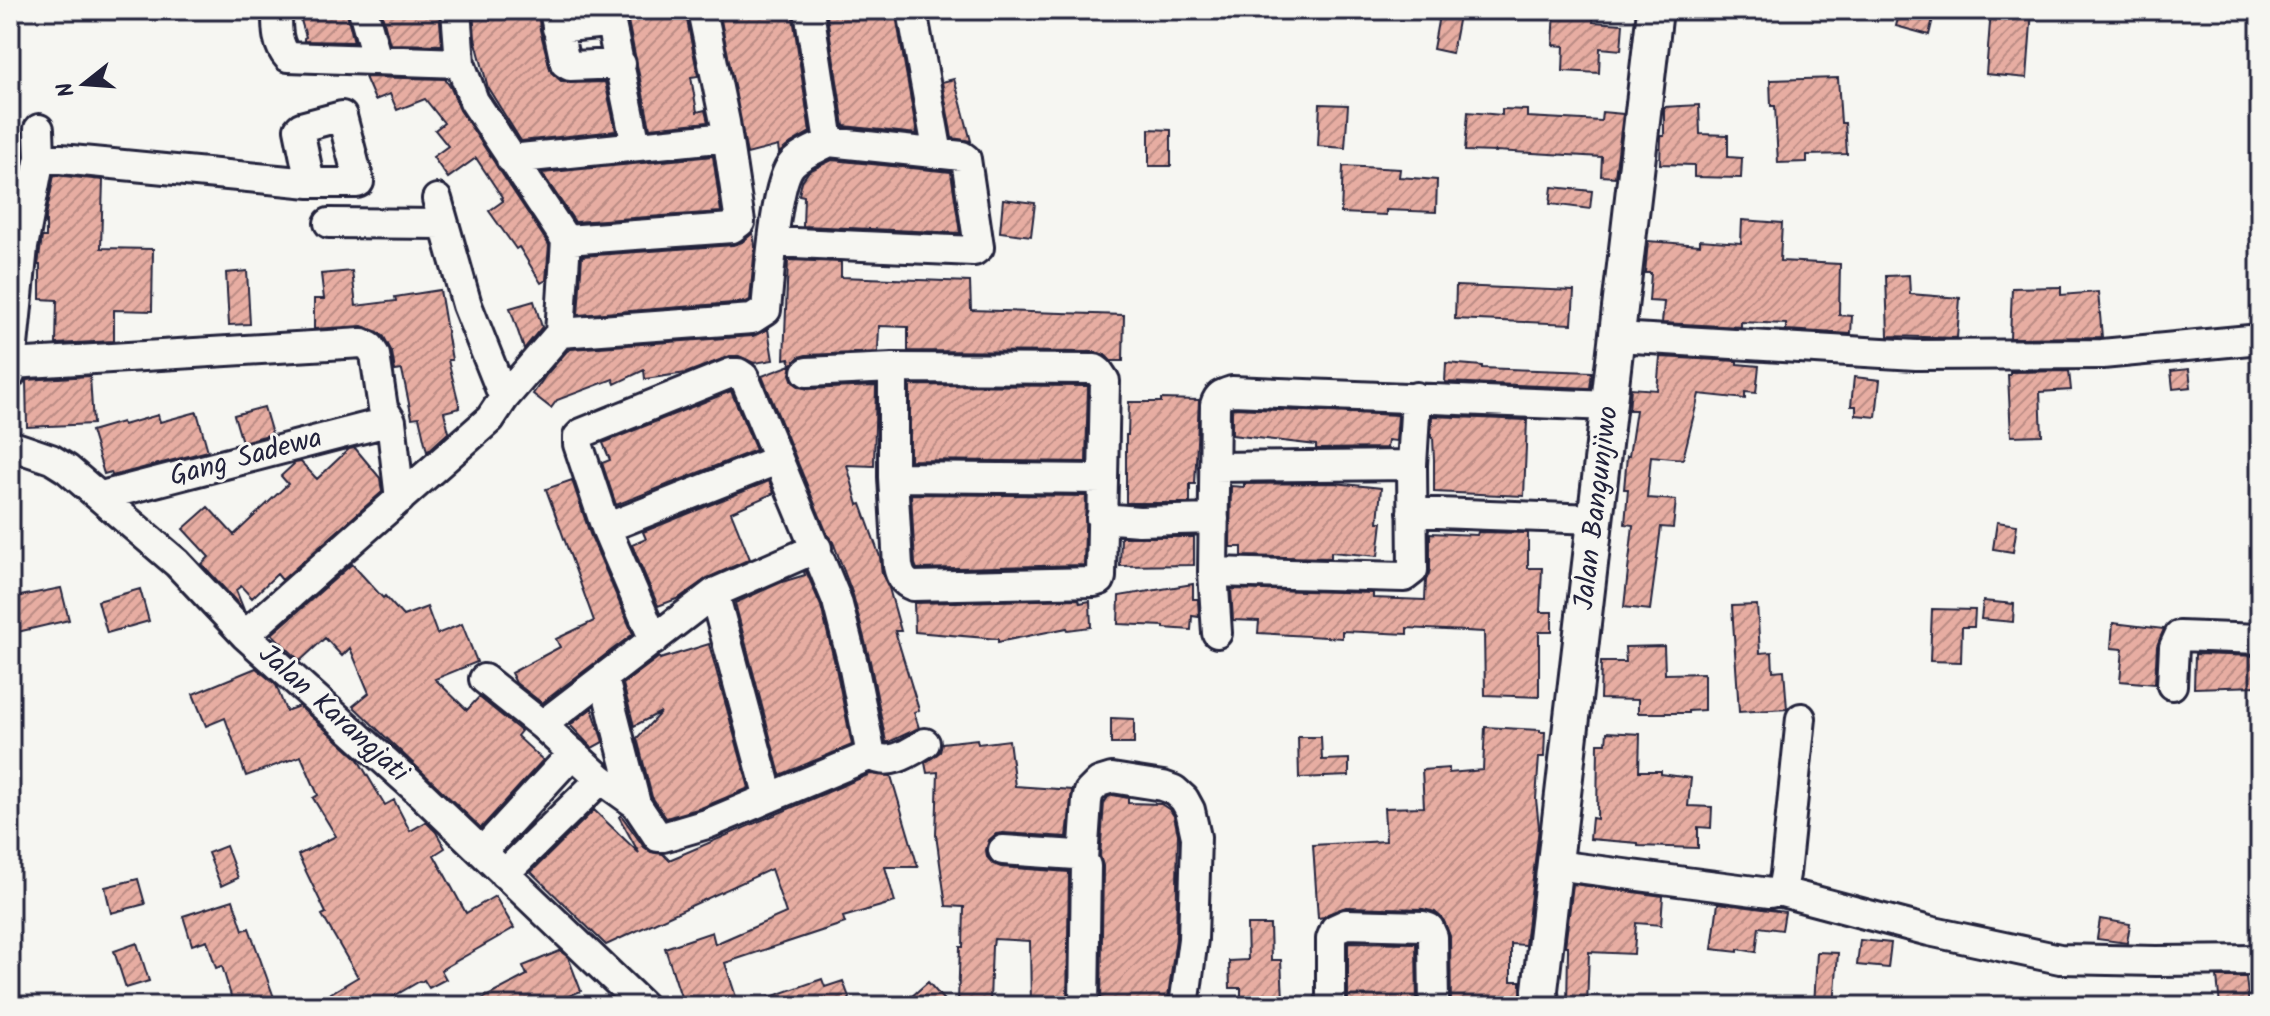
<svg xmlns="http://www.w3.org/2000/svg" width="2270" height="1016" font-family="Kalam,sans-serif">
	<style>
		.building { fill: url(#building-hatch); stroke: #22223b; stroke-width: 2 }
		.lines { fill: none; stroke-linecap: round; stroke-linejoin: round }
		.minor-casing { stroke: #22223b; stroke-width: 34 }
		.major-casing { stroke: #22223b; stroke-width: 40 }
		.minor { stroke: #f6f6f2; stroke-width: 28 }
		.major { stroke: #f6f6f2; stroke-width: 34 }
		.labels { text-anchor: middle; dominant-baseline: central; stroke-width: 6; stroke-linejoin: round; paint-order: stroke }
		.street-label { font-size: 28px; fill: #22223b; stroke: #f6f6f2 }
	</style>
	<defs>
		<pattern id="building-hatch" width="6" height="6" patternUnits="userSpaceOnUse" patternTransform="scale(2)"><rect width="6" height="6" fill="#e7ada2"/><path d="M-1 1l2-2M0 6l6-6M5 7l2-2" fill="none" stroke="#bb8c85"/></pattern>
	</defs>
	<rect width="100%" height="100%" fill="#f6f6f2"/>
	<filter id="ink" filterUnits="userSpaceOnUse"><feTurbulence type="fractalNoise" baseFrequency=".0125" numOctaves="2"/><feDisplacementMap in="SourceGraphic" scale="16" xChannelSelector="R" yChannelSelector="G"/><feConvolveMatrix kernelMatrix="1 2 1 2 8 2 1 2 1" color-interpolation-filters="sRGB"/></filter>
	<g filter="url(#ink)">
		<path class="building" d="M300,10H346L354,42L304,41V38L306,37L300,17L302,16Z
			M381,10H439L442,45L390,44Z
			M473,10H538L540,30L551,72L561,81L570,83L605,82L616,131L521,141L488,88L475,38Z
			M620,10H685L698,76L691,77L697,112L705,110L708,122L650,128L628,21Z
			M719,10H792L810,132L791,143L779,153L778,146L747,154Z
			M826,10H895L917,134L844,126Z
			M1440,10H1460L1452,53L1433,49Z
			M1555,10H1594L1593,22L1623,24L1621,50L1600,48L1599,73L1563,71L1564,46L1553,45Z
			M1900,10H1935L1929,35L1896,26Z
			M1991,10H2032L2027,78L1986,74Z
			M365,77L445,79L451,88L460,110L549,245L546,280L541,283L519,247L516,249L489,211L503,201L501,198L502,197L476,158L448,178L433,157L448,146L435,130L444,123L425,99L397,110L390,94L375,100Z
			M1838,78L1841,123H1845L1847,154L1807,155V162L1778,163L1775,106H1771L1770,80Z
			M954,79L962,107L971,141L952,138L942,82Z
			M1320,104L1348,105L1345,148L1318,146Z
			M1699,105L1700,134L1728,135V157L1742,158L1741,178L1694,177V165L1660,164L1661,136H1664V107Z
			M1502,109L1527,110V117L1601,121L1602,112L1623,114L1615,177L1601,176L1602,157L1496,151V152L1465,151L1468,112L1502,115Z
			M1149,129L1171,130V166H1149Z
			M713,156L721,212L575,222L542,173Z
			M832,160L951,172L960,233L803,226L804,196L799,195L802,181L809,171Z
			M1343,166L1400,169L1399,177L1437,180L1436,212L1386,210V215L1341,213Z
			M54,175L103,180L101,248L153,249L152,311L114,310V341L56,344L57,300L40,299V265H38L42,237H46V216Z
			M1552,187L1592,191L1590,209L1550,204Z
			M1003,199L1035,203L1031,236L1000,232Z
			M1742,220L1782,223L1780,261L1840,264L1839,315L1852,316L1851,334L1786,330V324L1741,322V327L1662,323L1664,302L1649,301L1651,273H1645L1648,241L1700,245V240L1741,243Z
			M753,233L755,246L750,300L746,302L578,315L582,256L733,245L742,242Z
			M788,260L841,262V277L970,282L971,310L1124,315L1123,361H1111L1105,355L1095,352L908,351V327L879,326L878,352L806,355L799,357L792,364L790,374L793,382L800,387L808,389L876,386L874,466L847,465L858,505L861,504L880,557L882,574L889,588L901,631H895L919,710L914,712L919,728L889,742H886L870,661L853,595L833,542L828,536L762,376L791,365L789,358L784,359Z
			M247,271L250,324L229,325L226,273Z
			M352,271L356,306L396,301L395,297L440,290L452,360H448L460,408L444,412L449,432L427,452L419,417L412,418L402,370L395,371L392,352L384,337L378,332L362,326L314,329V299H324L321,274Z
			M1909,275L1910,294L1960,298L1957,338L1888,336L1886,276Z
			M1456,286L1574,291L1572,324L1455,319Z
			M2061,287V295L2098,292L2102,337L2010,338L2012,288Z
			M534,301L542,327L524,349L510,308Z
			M768,329L773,360L754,363L739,356H730L686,373L645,379L644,370L615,384L613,379L557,400L551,408L533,394L546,375L567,351L571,349L753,336Z
			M1660,357L1737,361V364L1759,366L1756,393L1745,392V399L1699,394L1683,459L1651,456L1647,498L1676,500L1673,528L1661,527L1650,610L1624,607L1633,525L1625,524L1628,489H1624L1627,456H1629L1636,410H1629L1631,388L1657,390Z
			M1446,363L1482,366V368L1592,372L1590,388L1445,382Z
			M2189,369L2191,387L2173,389L2171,371Z
			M2069,371L2071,390L2040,392L2042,435L2011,436L2008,375H2010V372Z
			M90,376L93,424L27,427L26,380Z
			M1854,377L1880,380L1876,417L1856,415V406H1851Z
			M910,385L1088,386L1086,462L910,460Z
			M731,391L756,450L616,505L602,463L610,460L603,443Z
			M1161,399L1199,400L1195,484H1190V503H1126V435H1128L1129,402H1161Z
			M264,407L272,434L242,442L234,415Z
			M1234,408L1398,415L1396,441L1388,440L1387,448L1316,449V445L1232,435V409Z
			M197,412L208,451L112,476L111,472L104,474L91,431L122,422L123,425L158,415L160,422Z
			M1432,416L1527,420L1524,496L1434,492V460L1433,437H1431Z
			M355,448L380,478L382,492L282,580L277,574L252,598L241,586L236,590L244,610L202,564L209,557L183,529L208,507L234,535L288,484L281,476L295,463L301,462L317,479L349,449Z
			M572,480L590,534L633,634L542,703L516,683L511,673L560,647L556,639L594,621L546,489Z
			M769,481L774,493L731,512L750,559L707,578L679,598L658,606L632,545L646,539L643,532Z
			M1335,483L1381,488L1378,522H1382L1378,556L1331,552V558L1242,556V547H1230L1231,486L1244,487V484Z
			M911,494L1086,496L1084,565L917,569L915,564Z
			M1997,522L2017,525L2013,552L1993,549Z
			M1478,532L1528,533V568H1542L1540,612H1552V632H1539V697L1485,695L1484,632L1407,628V634L1342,631V638L1258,633L1259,621L1233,620L1231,589L1373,593V598L1425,600L1426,580L1430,570V533L1477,535Z
			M1121,537H1194V565L1120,566Z
			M352,564L383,598L385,596L403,616L427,607L437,634L462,624L477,662L435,679L467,710L479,697L521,731L517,736L543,760L481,828L353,706L369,693L350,648L342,656L325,638L300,661L272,634Z
			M806,571L821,606L836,668L852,745L780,775L735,603L782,582L805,575L804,572Z
			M1193,584V599H1198L1199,617L1192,616L1191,630L1164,628V626L1118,624L1119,596Z
			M61,588L69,620L13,633L10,619V598Z
			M140,589L149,621L107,633L98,601Z
			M1079,599L1080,603L1090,601L1091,627L1068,630L1067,628L998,642V639L915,632L914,603Z
			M1983,601L2014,604L2013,622L1981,619Z
			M1757,605L1760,653L1772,652L1773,671L1784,670L1787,709L1739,712L1732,606Z
			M1932,609L1975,610L1974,627H1962L1961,662L1930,661Z
			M2113,623L2164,629L2157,646L2155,684L2120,681L2123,649L2111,648Z
			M709,644L749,788L701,808L666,818L652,797L637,738L661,712L634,726L623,684L659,657L660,659Z
			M1664,646L1665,674L1704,673V710L1688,711V713H1638V700L1600,699L1601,662H1626L1625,647Z
			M2195,654L2259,656V686L2194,688Z
			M256,668L276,685L286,711L299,706L357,758L385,805L394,800L410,831L426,822L436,832L445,848L434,855L466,913L495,896L514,928L441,970L446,979L429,988L424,980L421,982L420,981L377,1006H309L358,977L322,915L326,913L298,855L336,836L313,798L318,795L301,756L246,776L225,718L206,726L193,694Z
			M592,708L603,742L592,748L570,725Z
			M1111,718L1134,719V744H1111Z
			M1485,727L1540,730V732H1545L1544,757H1539L1536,799L1539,827L1525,945L1511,944V981H1521V1006H1451L1450,936L1444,921L1435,912L1423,909L1346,907L1328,914L1324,917L1318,918L1313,845L1386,841L1384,808L1424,807L1422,770L1449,768V773L1483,770Z
			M1607,732L1640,734L1639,771H1661V774L1691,778L1688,806L1712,807L1711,828L1698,827V848L1638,846V843L1590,839L1592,818L1597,819L1598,743H1606Z
			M1298,737H1321L1322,760L1349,759V776L1299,778Z
			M977,739L978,744L1009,740L1015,786L1072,790L1067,837L1003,833L996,834L989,840L986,850L987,857L993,864L1001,867L1069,872L1067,1006H1031L1030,941L994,939L993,945H992L990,1002H958L960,947H963L964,907L946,906L936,835L938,772L927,773L925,763L940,752L942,743Z
			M870,774L891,776L918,867H885L895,902L843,917L845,923L725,963L739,1006H684L665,948L712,932L715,944L786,913L771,869L606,945L531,872L594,810L639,853L619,817L621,815L644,847L651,852L663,854L669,860Z
			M1113,795L1128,798V803L1161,804L1170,810L1174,816L1178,834L1176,938L1167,1005L1165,1006H1101L1103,866L1100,856L1104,803L1108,797Z
			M226,846L238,878L221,886L208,853Z
			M138,879L145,904L111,913L105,887Z
			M1573,884L1663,896L1661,925L1636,923L1634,954L1589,952L1587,1006H1567L1568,951V946H1565Z
			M233,900L243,930L249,928L277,1006H234L222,966L216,968L207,940L192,945L183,916Z
			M1718,903L1785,912L1782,930L1759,927L1756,952L1738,949V952L1712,949Z
			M2100,919L2130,924L2127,943L2097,939Z
			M1247,925H1270L1271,960H1281L1283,999L1241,1000V988H1230L1229,961L1248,960Z
			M1860,940L1891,943L1888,968L1857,965Z
			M1348,942L1416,943L1417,1006H1348Z
			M137,943L149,981L126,988L114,951Z
			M560,951L568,957L581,991L545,1006H469L527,975L523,966Z
			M1817,952L1838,953L1834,1006H1814Z
			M2217,977H2246L2249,1006H2220Z
			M822,979L825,987L843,981L850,1000L833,1006H753V1003Z
			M928,982L949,1006H901Z"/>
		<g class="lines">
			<defs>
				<path id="minor" d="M277,10C277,27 276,44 288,57L460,63
					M363,10L377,60
					M456,10L460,63L474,101L566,240L560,333
					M912,10L938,154
					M554,11L565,63L570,66L621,64
					M557,28L606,23L611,24L636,146
					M40,157L310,183H357L359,182L342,116L301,127L299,129L310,183
					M511,159L727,137
					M437,199L467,305L504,398
					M329,223L443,224
					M566,240L732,228L740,222L725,122L702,10
					M773,242L974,251L979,247L966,159L962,156L829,142
					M1617,337L1916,355L2102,354L2260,339
					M11,364L362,343L370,347L375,355L383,408L391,421L400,499
					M807,372L893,368L1095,369L1099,372L1105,381L1101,577L1100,580L1094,582L913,586C903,582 900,576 898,566L893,477V368
					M10,375L23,247L40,157L39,129
					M10,445L51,459L67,469L177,563L245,635L413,786L643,1006
					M1412,465L1416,397
					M893,477L1102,479
					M101,496L391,421
					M1412,512L1595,519
					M1101,518L1139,521L1214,519
					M606,528L777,460
					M1213,572L1404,577L1413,570L1412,465L1214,467
					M714,593L769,798
					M1217,633L1213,572L1215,405C1218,395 1222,394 1232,391L1610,406
					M245,635L490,419L504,398L560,333L752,319L766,310C769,282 775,182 792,164C801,154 817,149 829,142L809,10
					M654,640L606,528L578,444V437L582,433L731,373H738L744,377L837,601L853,664L871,755
					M484,679L542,725L601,779L636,804
					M604,679L636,804L658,837H663L707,824L871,755C889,767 909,753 925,743
					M2172,685L2174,647L2179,636L2260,639
					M542,725L714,593L817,548
					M1003,850L1076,855L1083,859L1086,866L1084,1006
					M482,852L573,753
					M1083,859L1087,801L1089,792L1099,782L1112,778L1163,786L1174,790L1184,799L1190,810L1196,837L1193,939L1184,1006
					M1555,865L1770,893L1778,891L1783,885L1785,874L1801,718
					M504,874L601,779
					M1778,891L1929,931L2060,959L2156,961L2260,960
					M1331,1006V939L1335,929L1346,924L1423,926L1429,928L1433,937L1434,1006"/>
				<path id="major" d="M1541,1006L1540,990L1655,10"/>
			</defs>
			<use href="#minor" class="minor-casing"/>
			<use href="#major" class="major-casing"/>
			<use href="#minor" class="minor"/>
			<use href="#major" class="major"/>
		</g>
	</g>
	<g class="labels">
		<g class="street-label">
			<text transform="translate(246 458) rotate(-15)">Gang Sadewa</text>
			<text transform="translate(1597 508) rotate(-83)">Jalan Bangunjiwo</text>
			<text transform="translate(333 714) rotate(42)">Jalan Karangjati</text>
		</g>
	</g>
	<rect width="2270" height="1016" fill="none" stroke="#f6f6f2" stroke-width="40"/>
	<rect x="20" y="20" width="2230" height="976" fill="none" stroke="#22223b" stroke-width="3" filter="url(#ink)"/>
	<g transform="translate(84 84) rotate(253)" stroke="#f6f6f2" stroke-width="6" paint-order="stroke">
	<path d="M0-6L14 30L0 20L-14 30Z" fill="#22223b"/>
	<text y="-12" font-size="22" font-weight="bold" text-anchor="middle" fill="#22223b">N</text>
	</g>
</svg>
